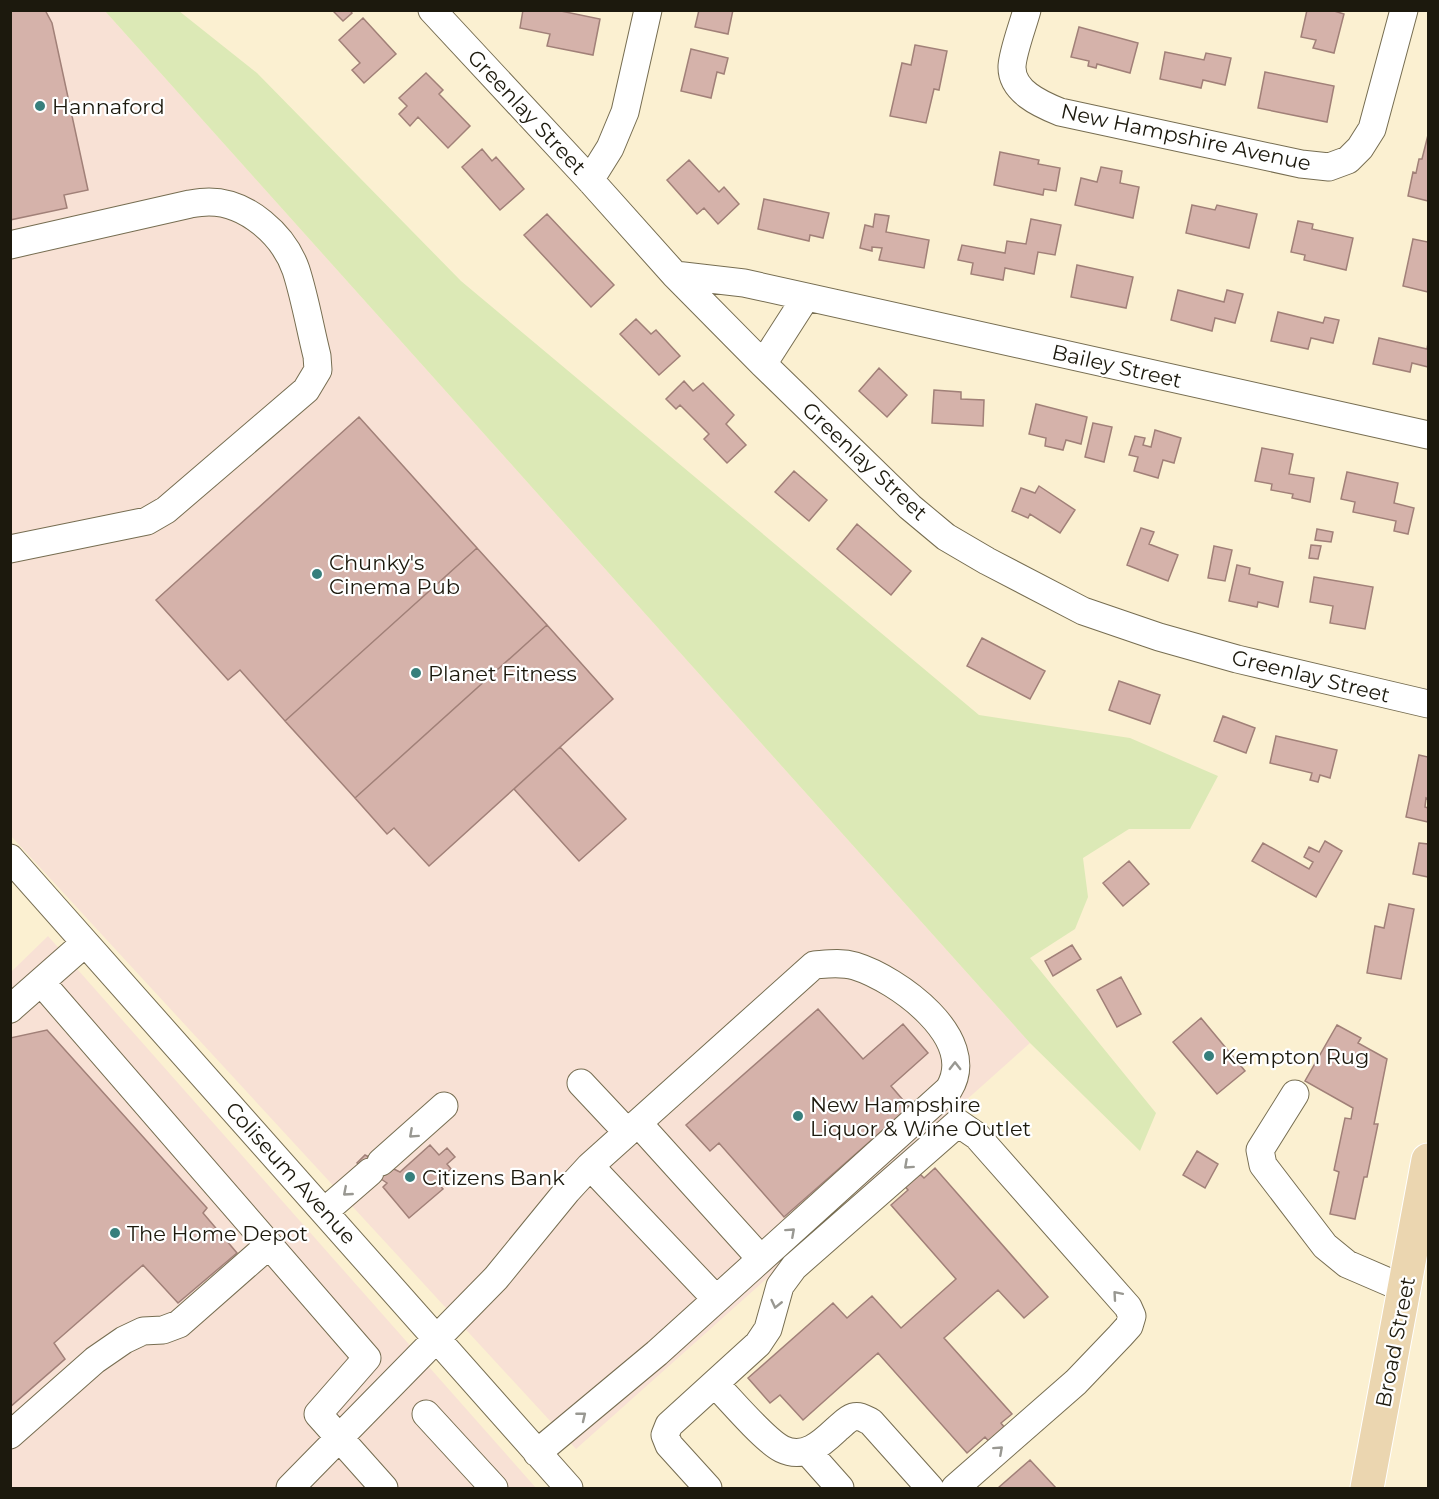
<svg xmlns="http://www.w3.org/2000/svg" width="1439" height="1499" font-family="Montserrat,sans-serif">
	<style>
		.commercial { fill: #f8e1d5 }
		.green { fill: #dce9b6 }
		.building { fill: #d5b2aa; stroke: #a18078; stroke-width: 1.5 }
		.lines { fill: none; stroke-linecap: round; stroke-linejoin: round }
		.minor-casing { stroke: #766d51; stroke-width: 29 }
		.major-casing { stroke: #fff; stroke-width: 35 }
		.minor { stroke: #fff; stroke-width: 27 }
		.major { stroke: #ebd6b0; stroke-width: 33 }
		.oneway { stroke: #999892 }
		.poi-dot { fill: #377f7c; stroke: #fff; stroke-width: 2 }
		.labels { text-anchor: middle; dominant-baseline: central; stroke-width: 4.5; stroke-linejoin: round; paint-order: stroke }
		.poi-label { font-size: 21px; fill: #1c190d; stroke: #fff; text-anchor: start }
		.street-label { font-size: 21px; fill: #1c190d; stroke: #fff }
	</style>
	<rect width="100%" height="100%" fill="#fbf0d1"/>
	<path class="commercial" d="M10,11H105L1030,1043L576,1449L11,836Z
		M48,936L536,1488H11V972Z"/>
	<path class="green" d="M105,11H179L257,73L461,281L979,715L1130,738L1218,776L1190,829H1129L1083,858L1088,897L1075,929L1030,958L1156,1113L1140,1151L1030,1043Z"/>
	<path class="building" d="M10,10H45L52,23L88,190L64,195L67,208L10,220Z
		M350,10L352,13L343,21L333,11Z
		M523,10H556L600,19L593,55L547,46L550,34L520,28Z
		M699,10H733L728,34L695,27Z
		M1307,10H1331L1344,14L1334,53L1313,48L1316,40L1301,37Z
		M363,18L396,54L364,83L352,70L360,63L339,40Z
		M1079,27L1138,43L1130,73L1097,64L1096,68L1088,66L1089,61L1071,57Z
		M915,45L947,51L939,90L934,89L926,123L890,116L902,63L911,65Z
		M691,49L728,58L724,74L717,72L711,98L681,91Z
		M1165,52L1204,60L1206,53L1231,58L1225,85L1203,80L1201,88L1160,79Z
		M1265,72L1334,86L1327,122L1258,108Z
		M426,73L443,90L439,94L470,126L448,148L418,117L410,126L399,114L407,106L399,98Z
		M1428,135V201L1408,196L1413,172L1416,173L1419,159H1422Z
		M482,149L492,161L496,157L524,189L500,210L462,167Z
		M1000,152L1039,160L1038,164L1060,168L1056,191L1044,189L1043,195L994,185Z
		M689,160L719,192L724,187L739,204L718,224L704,208L697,214L667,180Z
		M1101,167L1122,171L1120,183L1139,187L1133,218L1075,205L1081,178L1097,182Z
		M764,199L829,213L823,238L810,235L809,241L758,229Z
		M1192,205L1215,210L1217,205L1257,214L1249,248L1186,233Z
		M547,214L614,285L591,307L524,235Z
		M875,214L889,216L886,232L929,240L924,268L879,260L882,248L872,247V251L860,248L865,225L873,227Z
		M1031,219L1061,225L1055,255L1038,252L1034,274L1005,268L1003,280L971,274L973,263L958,260L962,245L1005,253L1007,241L1026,244Z
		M1298,221L1313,224L1312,229L1353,238L1346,270L1304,260L1305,255L1291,252Z
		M1413,239L1428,242V292L1403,286Z
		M1077,265L1133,277L1126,308L1071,297Z
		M1178,290L1224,302L1227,290L1243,294L1235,323L1215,318L1212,331L1171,320Z
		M1278,312L1323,323L1325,317L1339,320L1333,343L1311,338L1308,349L1271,341Z
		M636,319L651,334L656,330L680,356L659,375L620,334Z
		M1379,338L1427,349L1428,343V367L1412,363L1410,372L1373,364Z
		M879,368L907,395L887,417L859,391Z
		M684,381L693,391L703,383L734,415L726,424L746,445L727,463L704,439L709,434L680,405L676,409L666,399Z
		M934,390L961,392V399L984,400L983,426L932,423Z
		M1036,404L1087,417L1081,444L1066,440L1063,450L1045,446L1046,438L1029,434Z
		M359,417L477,548L285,721L240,670L228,680L156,600Z
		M1093,423L1112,427L1104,462L1085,457Z
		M1155,430L1181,438L1174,463L1163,460L1158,478L1134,471L1138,457L1129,455L1135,436L1145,438L1143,445L1151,447Z
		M1262,448L1293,454L1289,474L1314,478L1310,502L1292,498L1293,494L1271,490L1272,484L1255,481Z
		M794,471L827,500L809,521L775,492Z
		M1347,472L1398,483L1394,503L1414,508L1408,534L1394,531L1396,521L1353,512L1355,502L1341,499Z
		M1039,486L1075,510L1060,533L1030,514L1028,518L1012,511L1021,488L1035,493Z
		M857,524L911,571L891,595L837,549Z
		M1141,528L1154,532L1149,544L1178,555L1168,581L1127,565Z
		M1317,529L1333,532L1331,542L1315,540Z
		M1311,545L1321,546L1318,559L1309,558Z
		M1214,546L1232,550L1225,581L1208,578Z
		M477,548L547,625L355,798L285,721Z
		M1237,565L1250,568L1249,574L1283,582L1278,607L1258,602L1257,607L1229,601Z
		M1314,577L1373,587L1365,629L1330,623L1333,606L1310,602Z
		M547,625L613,699L429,866L394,828L387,834L355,798Z
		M982,638L1045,671L1030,699L967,666Z
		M1119,681L1160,695L1150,724L1109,710Z
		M1223,716L1255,728L1246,753L1214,741Z
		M1276,736L1337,750L1330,778L1320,775L1318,782L1310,780L1312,773L1270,763Z
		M560,747L626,819L579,861L514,789Z
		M1419,755L1428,757V799L1426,798L1425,807L1428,808V822L1406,817Z
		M1325,841L1342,851L1316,897L1252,861L1263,843L1309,869L1313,862L1304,857L1309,847L1319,852Z
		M1419,843L1428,844V877L1413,874Z
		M1129,861L1149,884L1123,906L1103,883Z
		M1389,904L1414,909L1401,979L1367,973L1375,926L1384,928Z
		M1072,945L1081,959L1053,976L1045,961Z
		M1121,977L1141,1014L1117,1027L1097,990Z
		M818,1009L863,1059L903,1024L928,1053L891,1086L909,1107L784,1217L719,1143L710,1151L686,1125Z
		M1201,1018L1245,1071L1217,1094L1173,1042Z
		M1337,1025L1361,1038L1358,1043L1387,1059L1374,1124H1378L1367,1177H1364L1355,1219L1330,1214L1339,1172L1334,1170L1345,1118L1351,1119L1353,1108L1305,1081Z
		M47,1030L207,1208L203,1213L237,1253L178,1303L143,1265L54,1343L65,1359L10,1407V1038Z
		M430,1145L439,1155L447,1148L455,1157L447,1164L451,1169L437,1182L443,1189L409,1218L383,1187L387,1183L357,1163L365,1155L400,1172Z
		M1197,1151L1218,1164L1205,1188L1183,1175Z
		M914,1168L924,1178L935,1168L1048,1297L1024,1318L998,1290L944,1338L1012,1414L1001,1423L1008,1432L993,1446L985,1437L967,1453L878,1353L803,1420L780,1395L770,1403L748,1378L833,1303L847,1318L872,1296L901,1328L956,1279L891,1205L908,1190L900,1181Z
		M1030,1460L1056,1488H998Z"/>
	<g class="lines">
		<defs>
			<path id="minor" d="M432,10L590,180L675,275L763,364L910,507L946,537L987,561L1083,611L1159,637L1237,659L1428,704
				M1027,10C1023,25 1013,51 1012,66C1011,91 1040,104 1060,112L1301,164L1329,167L1348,160L1360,148L1372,129L1404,10
				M590,180L610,148L625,112L648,10
				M10,245L190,204C196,203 203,202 209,202C247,202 284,235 296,270C305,298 310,328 317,356L318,370L306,390L166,510L147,521L10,549
				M675,275L744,283L1428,435
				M763,364L806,297
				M10,858L569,1488
				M41,982L367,1358L318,1414L384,1488
				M10,1009L85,943
				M581,1083L627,1132
				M1295,1094L1260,1150L1263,1165L1325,1246L1347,1264L1405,1289
				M638,1123L761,1259
				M381,1162L444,1106
				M590,1166L716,1299
				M325,1211L370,1172
				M715,1384C731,1400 764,1440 782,1449C805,1460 822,1443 838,1428C843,1424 847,1419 853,1417C860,1415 865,1419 871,1422L930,1488
				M426,1414L494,1488
				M10,1435L95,1360L124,1340L143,1331L163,1330L179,1324L269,1245
				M808,1452L840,1488
				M290,1488L496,1278L567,1191L590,1166L814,965C828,964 841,962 855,966C897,979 980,1038 949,1089L657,1353L537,1453
				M708,1488L669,1445L665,1435L669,1425L758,1344L768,1329L780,1286L794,1267L958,1123L977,1136L1128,1307L1132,1316L1129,1326L1120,1336L1076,1382L955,1488"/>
			<path id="major" d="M1367,1488L1428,1160"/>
		</defs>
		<use href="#minor" class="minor-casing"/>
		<use href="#major" class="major-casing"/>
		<use href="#minor" class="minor"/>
		<use href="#major" class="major"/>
	</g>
	<defs><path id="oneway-chevron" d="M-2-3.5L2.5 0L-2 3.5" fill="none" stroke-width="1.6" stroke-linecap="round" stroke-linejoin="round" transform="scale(1.5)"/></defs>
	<g class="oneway">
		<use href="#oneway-chevron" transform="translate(955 1066) rotate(-90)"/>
		<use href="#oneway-chevron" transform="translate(413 1134) rotate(138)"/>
		<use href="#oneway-chevron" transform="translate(908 1165) rotate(138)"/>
		<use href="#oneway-chevron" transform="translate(347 1192) rotate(139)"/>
		<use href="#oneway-chevron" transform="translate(791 1232) rotate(-42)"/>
		<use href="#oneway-chevron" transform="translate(1117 1295) rotate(-131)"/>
		<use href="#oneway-chevron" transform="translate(776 1304) rotate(103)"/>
		<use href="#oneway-chevron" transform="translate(582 1416) rotate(-39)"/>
		<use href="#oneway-chevron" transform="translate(999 1450) rotate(-42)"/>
	</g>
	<g class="poi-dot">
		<circle cx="40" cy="106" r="6"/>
		<circle cx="317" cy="574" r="6"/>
		<circle cx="416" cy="673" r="6"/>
		<circle cx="1209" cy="1056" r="6"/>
		<circle cx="798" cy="1116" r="6"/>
		<circle cx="410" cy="1177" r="6"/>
		<circle cx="115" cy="1233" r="6"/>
	</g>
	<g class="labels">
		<g class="poi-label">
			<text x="52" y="106">Hannaford</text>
			<text x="329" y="562">Chunky's<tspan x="329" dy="24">Cinema Pub</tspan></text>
			<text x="428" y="673">Planet Fitness</text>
			<text x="1221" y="1056">Kempton Rug</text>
			<text x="810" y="1104">New Hampshire<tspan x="810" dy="24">Liquor &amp; Wine Outlet</tspan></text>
			<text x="422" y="1177">Citizens Bank</text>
			<text x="127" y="1233">The Home Depot</text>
		</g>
		<g class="street-label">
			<text transform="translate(527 112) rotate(47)">Greenlay Street</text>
			<text transform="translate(1186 137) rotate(12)">New Hampshire Avenue</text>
			<text transform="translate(1117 366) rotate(13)">Bailey Street</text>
			<text transform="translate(865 461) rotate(43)">Greenlay Street</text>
			<text transform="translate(1311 676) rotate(14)">Greenlay Street</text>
			<text transform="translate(291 1173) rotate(48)">Coliseum Avenue</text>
			<text transform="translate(1395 1342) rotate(-79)">Broad Street</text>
		</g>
	</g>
	<rect width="1439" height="1499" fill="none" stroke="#1c190d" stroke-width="24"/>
</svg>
